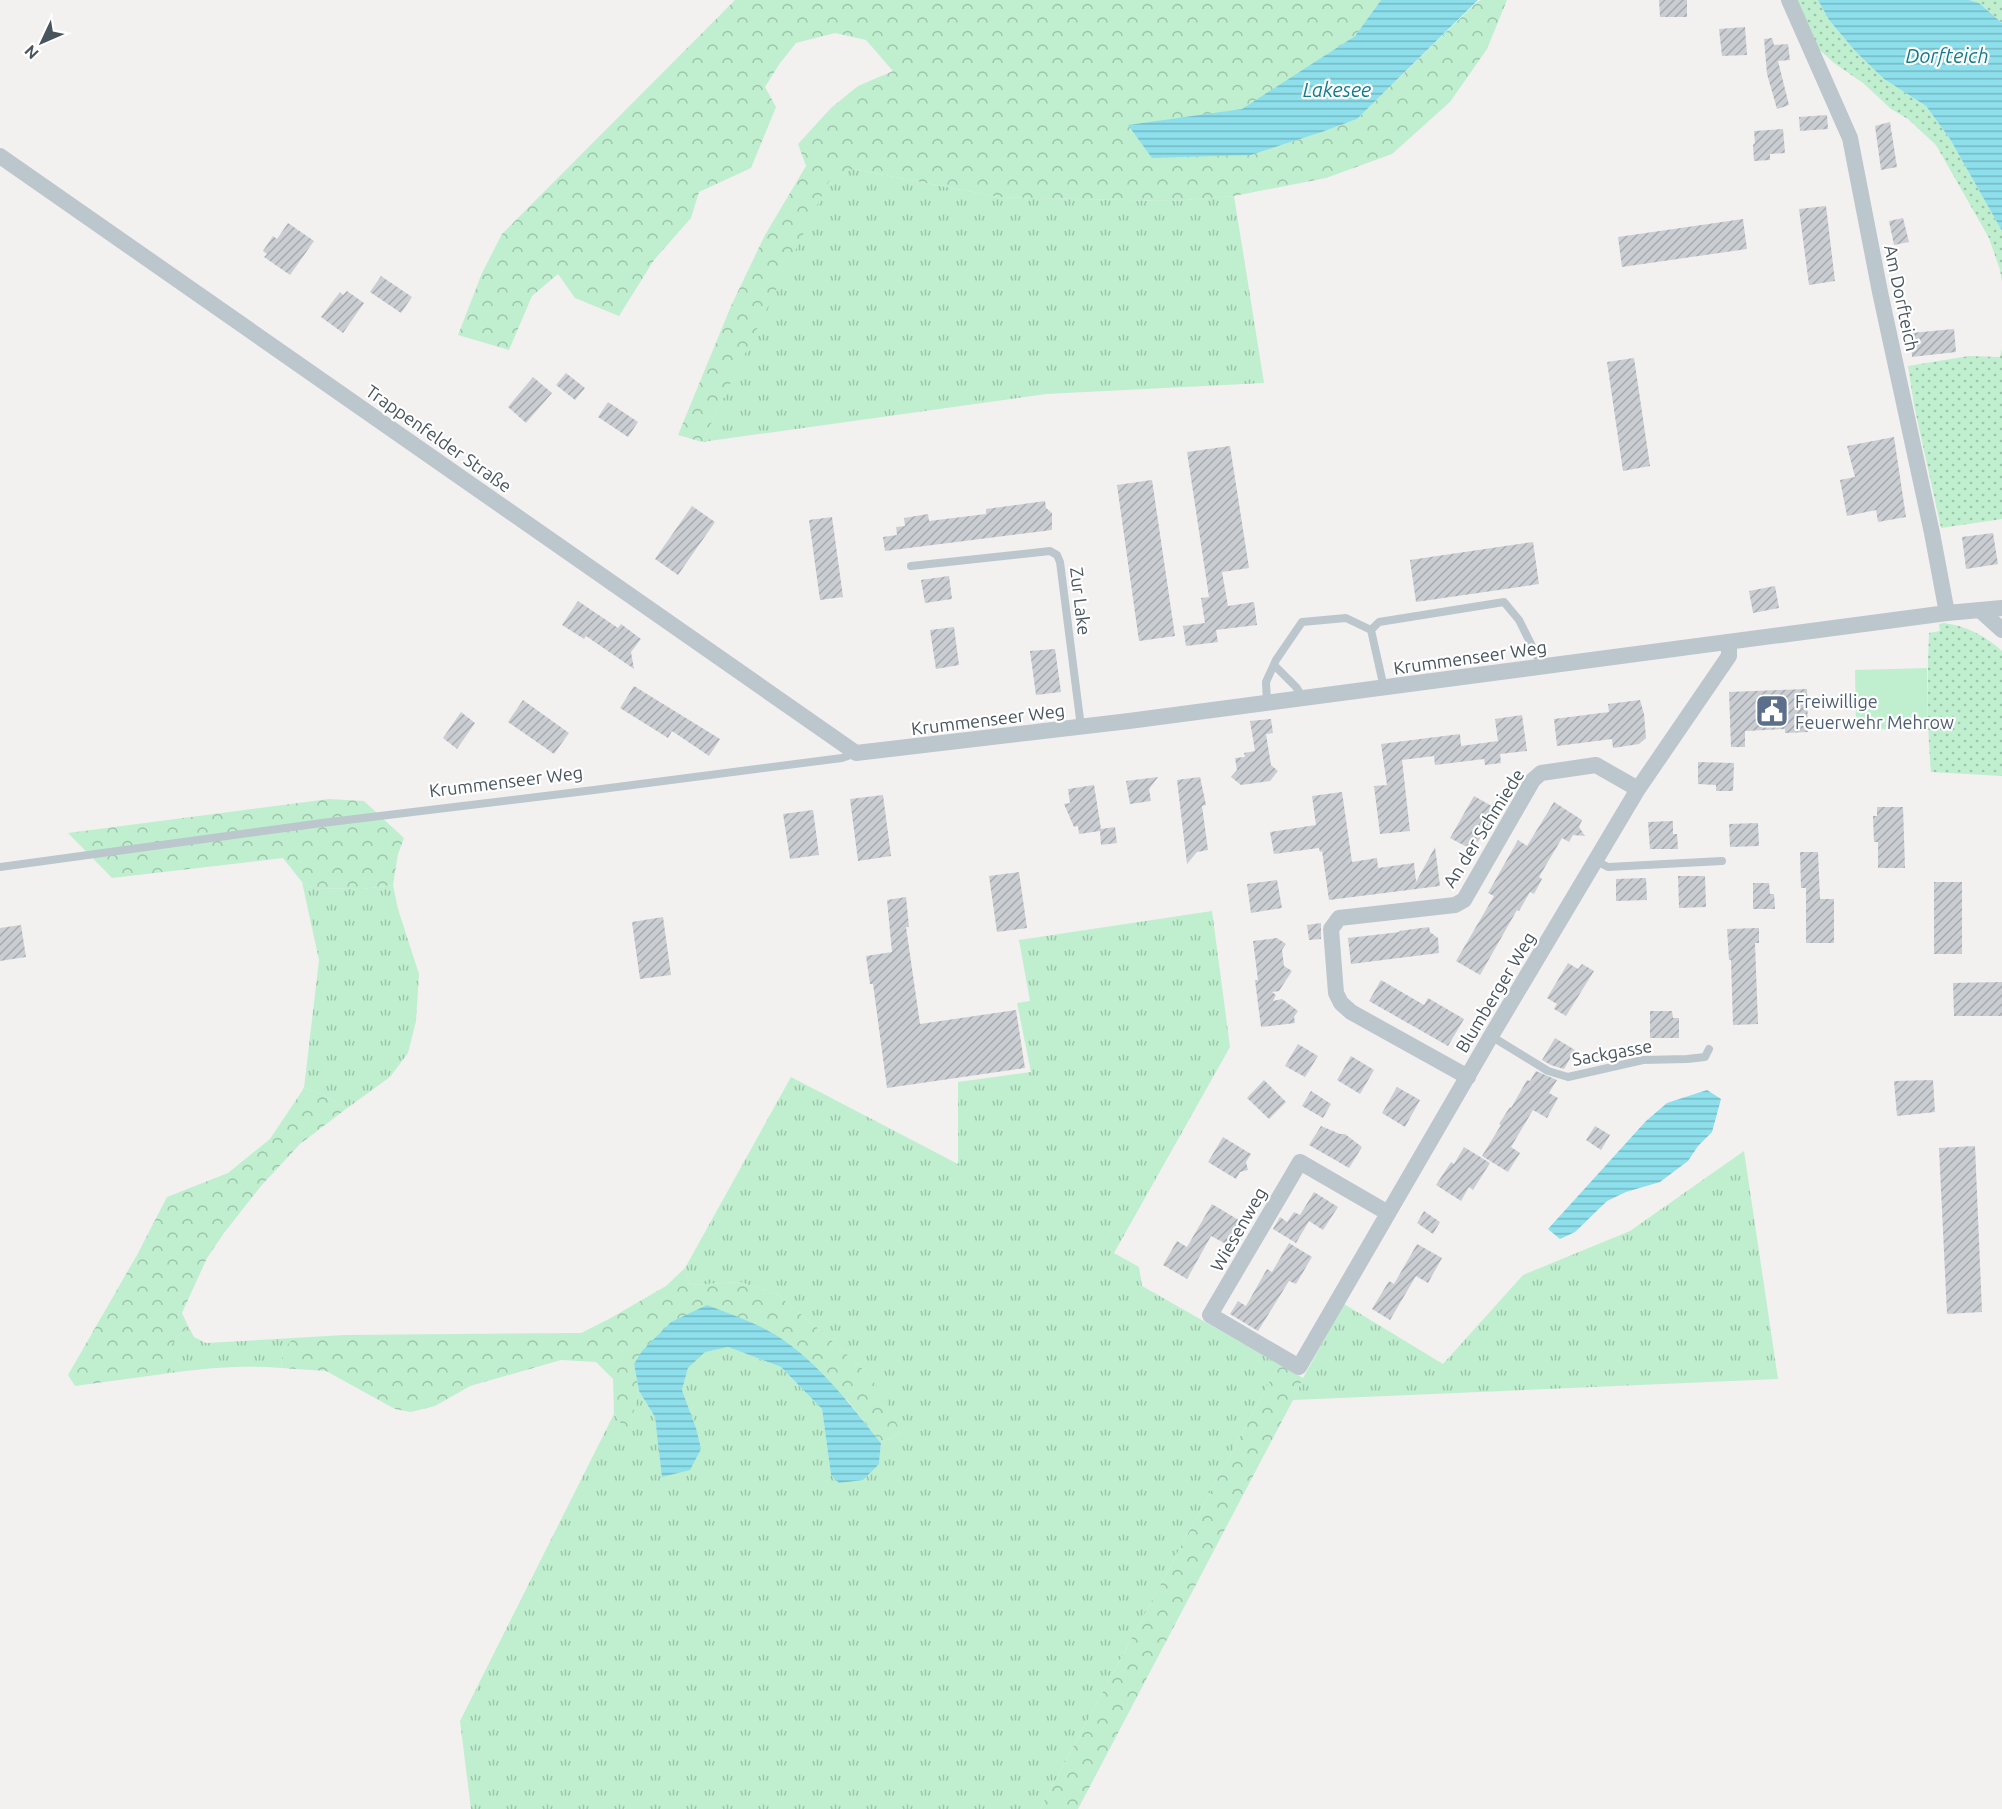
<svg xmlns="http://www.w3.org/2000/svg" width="2002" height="1809" font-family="Ubuntu,sans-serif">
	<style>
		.grass { fill: url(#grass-tufts) }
		.forest { fill: url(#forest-crowns) }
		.park { fill: url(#park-dots) }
		.pitch { fill: #bfefce }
		.water { fill: url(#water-rules) }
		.building { fill: url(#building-hatch) }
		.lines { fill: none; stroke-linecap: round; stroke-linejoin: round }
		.lane { stroke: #bcc6cd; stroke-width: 8 }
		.street { stroke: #bcc6cd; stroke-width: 16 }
		.labels { text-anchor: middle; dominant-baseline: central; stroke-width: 4.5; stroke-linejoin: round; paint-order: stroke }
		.street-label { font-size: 18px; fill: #48555e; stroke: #fff }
		.service-label { font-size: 18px; fill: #4e5e75; stroke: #fff; text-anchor: start }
		.water-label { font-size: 20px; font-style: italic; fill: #0e7c8d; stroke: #fff }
	</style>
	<defs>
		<pattern id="grass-tufts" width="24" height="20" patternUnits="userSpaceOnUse" patternTransform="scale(1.5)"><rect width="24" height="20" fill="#bfefce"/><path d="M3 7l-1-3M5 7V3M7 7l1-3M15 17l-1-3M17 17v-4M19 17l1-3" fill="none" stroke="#9dc4aa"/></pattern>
		<pattern id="forest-crowns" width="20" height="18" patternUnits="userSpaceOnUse" patternTransform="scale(1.5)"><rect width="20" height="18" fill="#bfefce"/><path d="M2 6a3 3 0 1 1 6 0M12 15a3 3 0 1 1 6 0" fill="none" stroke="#9dc4aa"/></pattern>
		<pattern id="park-dots" width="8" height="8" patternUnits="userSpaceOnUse" patternTransform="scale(1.5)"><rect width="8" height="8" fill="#bfefce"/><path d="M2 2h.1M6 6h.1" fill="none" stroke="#9dc4aa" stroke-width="1.8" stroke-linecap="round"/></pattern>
		<pattern id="water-rules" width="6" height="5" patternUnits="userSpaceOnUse" patternTransform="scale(1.5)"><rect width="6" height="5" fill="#8ddfec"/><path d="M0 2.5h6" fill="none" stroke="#75b8c2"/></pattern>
		<pattern id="building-hatch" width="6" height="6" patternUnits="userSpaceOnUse" patternTransform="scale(1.5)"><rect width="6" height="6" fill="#caced3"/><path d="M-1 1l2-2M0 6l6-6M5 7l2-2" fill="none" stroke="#a6aaae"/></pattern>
	</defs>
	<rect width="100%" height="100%" fill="#f3f0f0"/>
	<path class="grass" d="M853,169L999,197L1172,201L1234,196L1264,383L1046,394L702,442L829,179Z
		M302,882L312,888L362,889L393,885L398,909L419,974L416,1021L408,1053L390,1077L346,1109L322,1094L304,1088L319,960Z
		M1212,911L1230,1047L1114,1253L1139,1267L1142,1286L1279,1364L1040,1809H471L460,1721L614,1414L628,1432L639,1391L655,1417L663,1477L696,1428L682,1390L688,1368L705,1351L728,1347L781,1367L822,1409L831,1475L879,1464L881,1443L900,1433L869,1375L820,1330L778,1295L740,1282L690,1285L685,1268L791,1077L958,1164V1082L1031,1072L1017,1003L1030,1001L1019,940Z
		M1744,1151L1778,1379L1293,1400L1303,1378L1344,1304L1443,1364L1523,1275L1630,1231Z
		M188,1326L194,1337L206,1343L294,1338L283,1349L281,1368C244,1365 206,1368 170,1373V1346Z"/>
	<path class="forest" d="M735,0H1381L1355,36L1242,110L1129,125L1251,155L1322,132L1357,119L1477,2L1481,0H1507L1487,49L1450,102L1392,154L1326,178L1234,196L1172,201L999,197L853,169L830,179L702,442L678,435L731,306L765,235L806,166L798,144L831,108L858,86L893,71L866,40L835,33L796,43L780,63L765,87L776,107L751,168L699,192L691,218L654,260L619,316L575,298L558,274L532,296L509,350L458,335L482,273L502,234Z
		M329,799L364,801L404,838L398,854L393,885L362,889L312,888L302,882L283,858L112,878L68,833Z
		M304,1088L322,1094L346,1109L300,1144L261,1186L224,1233L207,1258L182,1313L188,1326L170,1346V1373L75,1386L68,1375L137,1255L167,1197L228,1173L270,1139Z
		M685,1268L690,1285L740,1282L778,1295L820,1330L869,1375L892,1411L900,1433L881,1443L848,1401L768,1330L634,1364L639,1391L628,1433L614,1414L613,1379L596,1362L561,1360L470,1386L435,1406L411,1412L395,1409L326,1371L281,1368L283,1349L294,1338L344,1335L581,1333L609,1319L666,1286Z
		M1279,1364L1303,1378L1293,1400L1078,1809H1040Z"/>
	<path class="park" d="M1797,0H1818L1829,20L1856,52L1884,79L1926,106L1950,139L2002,231V281L2000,270L1989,238L1936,145L1908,119L1891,109L1863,83L1834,63L1812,43Z
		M1969,0H2002V23L1979,3Z
		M2002,349V519L1941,528L1914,405L1908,366L1969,356L2000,357Z
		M1944,623C1967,626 1985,636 2002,651V776L1931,772C1927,726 1927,679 1929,633L1940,631L1939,624Z"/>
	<path class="pitch" d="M1927,668L1928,728L1856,730L1855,670Z"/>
	<path class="water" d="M1381,0H1478L1357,119L1322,132L1251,155L1152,158L1128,125L1242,109L1355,36Z
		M1818,0H1969L1979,3L2002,23V231L1950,139L1926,106L1884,79L1856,52L1829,20Z
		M1707,1090L1721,1099L1712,1132L1698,1146L1688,1161L1660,1182L1626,1192L1607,1201L1575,1232L1560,1239L1548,1229L1646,1121L1667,1103Z
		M707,1305C727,1313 748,1320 767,1330C812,1354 850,1404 881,1443L879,1464L863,1480L839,1483L831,1475L822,1409L781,1367L728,1347L705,1352L688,1368L682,1390L696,1428L701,1449L690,1470L662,1477L655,1417L639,1391L634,1364L642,1351L671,1322Z"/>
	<path class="building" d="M1659,0H1687V17H1660Z
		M1745,27L1747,55L1722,56L1719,29Z
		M1772,38L1774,45L1788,44L1790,60L1778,61L1789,105L1777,109L1767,74L1764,39Z
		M1827,115L1828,129L1800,131L1799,117Z
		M1890,122L1897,167L1881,170L1875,126Z
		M1783,129L1785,153L1770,154V160L1754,161L1753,145L1755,143L1754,131Z
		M1826,206L1835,281L1809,285L1799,209Z
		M1903,218L1909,242L1894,245L1889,221Z
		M1743,219L1747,249L1622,267L1618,237Z
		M288,223L314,241L290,275L264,257L267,254L263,251L273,236L277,239Z
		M381,276L412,297L401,313L370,292Z
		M347,291L364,303L343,333L321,317L340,292L343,295Z
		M1954,329L1956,352L1912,357L1911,333Z
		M1634,358L1650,466L1623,471L1607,362Z
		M566,373L585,388L575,400L556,385Z
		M533,377L552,393L526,423L508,407Z
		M608,402L638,422L628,437L598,417Z
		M1894,437L1906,517L1878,522L1876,510L1847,516L1840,480L1855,477L1847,446Z
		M1230,446L1249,568L1222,572L1228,606L1254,602L1257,625L1216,630L1218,642L1186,646L1183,626L1205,623L1201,598L1209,597L1187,452Z
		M1152,480L1175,636L1139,641L1117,485Z
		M1045,501L1046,508L1052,513V530L885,551L883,537L897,535L896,527L905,526L904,518L928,514L929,521L986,514V509Z
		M692,506L715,522L678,575L655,559Z
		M832,517L843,597L820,600L809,520Z
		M1993,533L1998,564L1966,569L1962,537Z
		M1533,542L1539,584L1416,602L1410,560Z
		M949,576L952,599L925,603L921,580Z
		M1775,586L1779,608L1753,613L1749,591Z
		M578,601L618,628L621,624L641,639L631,652L634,669L586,636L584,639L562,625Z
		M954,627L959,665L936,669L930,630Z
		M1055,649L1061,692L1036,695L1030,651Z
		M634,686L720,739L709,756L672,731L668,738L620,708Z
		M1807,689L1808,732L1785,733V729L1745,731V747H1731L1729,692Z
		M523,700L569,733L554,754L508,722Z
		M1640,700L1644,714L1646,738L1639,744L1613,748L1612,739L1557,746L1554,719L1609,712L1608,704Z
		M461,712L475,723L457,749L443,738Z
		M1522,715L1527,751L1500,754L1501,763L1485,765L1484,759L1435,765L1434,756L1402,760L1410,831L1380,834L1374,786L1387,785L1381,744L1460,734L1461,746L1498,741L1495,719Z
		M1271,719L1273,733L1266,734L1271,765L1278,771L1270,781L1241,785L1231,777L1237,770L1235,758L1245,757L1244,753L1255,751L1250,721Z
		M1698,762L1734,763L1733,791H1716V785L1698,784Z
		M1158,777L1149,789L1151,801L1130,804L1126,781Z
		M1200,777L1206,805L1202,806L1208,850L1197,852L1187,864L1177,780Z
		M1094,785L1101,829L1115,827L1117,843L1101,845L1100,831L1079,834L1078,826L1074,827L1064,804L1070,803L1068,789Z
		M1342,792L1352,862L1377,858L1378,868L1414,863L1416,882L1435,847L1440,886L1329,900L1322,851L1320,852L1319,848L1274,854L1270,832L1316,825L1312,796Z
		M883,795L891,856L858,861L850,799Z
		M1474,796L1497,809L1478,842L1472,839L1467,847L1450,838Z
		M1554,802L1582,820L1579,827L1585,836L1573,835L1569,842L1562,838L1539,877L1542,879L1534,894L1530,892L1519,911L1517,910L1480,975L1456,961L1494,896L1488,893L1518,840L1527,846Z
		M1877,807H1903L1905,868H1878V842H1874L1873,816H1877Z
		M813,810L819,855L790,859L783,814Z
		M1673,821V834H1677L1678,849H1650L1648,822Z
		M1758,823L1759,846L1730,847L1729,824Z
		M1800,852H1818L1820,899H1834V943H1806V888H1801Z
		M1019,872L1027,928L997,932L989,876Z
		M1678,876H1705L1706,907L1679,908Z
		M1646,878L1647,900L1616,901V879Z
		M1277,880L1282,908L1251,913L1247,884Z
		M1934,882H1962V954H1934Z
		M1753,883H1769L1770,894H1774L1775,909H1753Z
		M906,897L909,927H906L920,1024L1016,1010L1025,1068L887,1088L873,984H870L866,956L892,952L887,900Z
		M663,917L671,975L640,979L632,922Z
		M1321,923V939L1309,940L1307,925Z
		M21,925L26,957L0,961V928Z
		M1429,927L1430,932L1438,938L1439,953L1351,964L1348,938L1400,932L1399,931Z
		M1759,928V943H1755L1758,1024L1733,1025L1731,960H1729L1727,929Z
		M1277,938L1286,944L1282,950L1284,966L1292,971L1279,991L1272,992L1276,995L1273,1001L1282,999L1298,1011L1294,1017L1295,1023L1261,1027L1255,980H1258L1253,941Z
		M1568,963L1578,969L1582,964L1594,971L1566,1016L1554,1009L1557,1004L1547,998Z
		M1381,980L1424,1005L1428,998L1464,1019L1448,1046L1369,1001Z
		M2002,982V1016H1954L1953,983Z
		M1650,1011H1672L1673,1018H1679V1038H1650Z
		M1555,1038L1575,1050L1564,1069L1551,1065L1542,1060Z
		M1298,1044L1318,1056L1305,1077L1285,1066Z
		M1351,1056L1374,1070L1360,1094L1337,1080Z
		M1536,1071L1557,1080L1549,1093L1558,1098L1547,1118L1533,1110L1511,1147L1520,1153L1508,1172L1482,1156L1501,1125L1499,1124L1510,1107L1511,1108L1527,1080L1530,1081Z
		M1264,1080L1286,1102L1269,1119L1247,1098Z
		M1933,1080L1935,1112L1897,1116L1894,1081Z
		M1397,1087L1420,1100L1405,1127L1382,1113Z
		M1311,1091L1331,1104L1323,1118L1302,1106Z
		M1321,1126L1340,1134H1345L1362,1147L1349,1168L1309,1145Z
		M1595,1126L1610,1135L1601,1150L1586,1140Z
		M1223,1137L1251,1154L1246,1162L1248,1170L1240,1172L1236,1179L1208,1162Z
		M1975,1146L1982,1312L1947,1314L1939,1148Z
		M1464,1147L1490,1163L1473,1190L1469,1187L1461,1201L1436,1185L1451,1162L1454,1164Z
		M1314,1192L1338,1207L1323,1230L1309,1221L1296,1243L1273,1229L1280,1217L1287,1222L1294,1212L1300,1215Z
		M1212,1204L1242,1222L1228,1245L1211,1236L1187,1279L1163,1265L1177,1241L1187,1247Z
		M1424,1211L1440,1222L1433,1234L1417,1223Z
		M1289,1243L1312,1257L1296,1284L1289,1281L1258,1331L1230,1314L1238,1301L1246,1306L1267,1269L1272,1272Z
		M1417,1244L1442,1258L1428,1283L1416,1276L1390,1320L1372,1309L1389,1281L1394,1284Z"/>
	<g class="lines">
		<path class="lane" d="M911,566L1050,551L1057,555L1060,562L1081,727
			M1274,665L1296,687L1303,698
			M1384,688L1371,630L1379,622L1504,602L1519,620L1542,666
			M1267,703L1266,682L1276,660L1302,622L1346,618L1371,630
			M1596,861L1608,867L1722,861
			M0,867L322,823L594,790L842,758L856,753
			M1491,1036L1548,1071L1568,1077L1643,1060L1687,1059L1705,1057L1709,1049"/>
		<path class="street" d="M1789,0L1850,138L1880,292L1932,533L1947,613
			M0,156L856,753L1129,721L1947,613L2002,608
			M1981,611L2002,630
			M1468,1077L1351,1012L1341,1003L1336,993L1331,929L1339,918L1455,905L1464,900L1533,780L1541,773L1596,765L1638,789
			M1388,1213L1300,1162L1210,1315L1299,1367L1491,1036L1638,789L1729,656V643"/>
	</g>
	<defs>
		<symbol id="civic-square" viewBox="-11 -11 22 22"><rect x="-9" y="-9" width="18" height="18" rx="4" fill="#5c6f8a" stroke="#fff"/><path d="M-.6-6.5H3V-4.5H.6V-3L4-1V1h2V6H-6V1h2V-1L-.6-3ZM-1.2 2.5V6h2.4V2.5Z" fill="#fff"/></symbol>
	</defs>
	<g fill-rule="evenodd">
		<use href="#civic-square" x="1753" y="692" width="38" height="38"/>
	</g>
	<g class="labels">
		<g class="street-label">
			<text transform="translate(1902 298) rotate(78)">Am Dorfteich</text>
			<text transform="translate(439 438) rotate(35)">Trappenfelder Straße</text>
			<text transform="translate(1081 601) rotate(83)">Zur Lake</text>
			<text transform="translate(1470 657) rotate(-8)">Krummenseer Weg</text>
			<text transform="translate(988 719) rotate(-7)">Krummenseer Weg</text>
			<text transform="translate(506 781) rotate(-7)">Krummenseer Weg</text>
			<text transform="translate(1483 828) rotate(-58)">An der Schmiede</text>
			<text transform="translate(1495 992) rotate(-59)">Blumberger Weg</text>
			<text transform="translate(1612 1052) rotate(-10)">Sackgasse</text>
			<text transform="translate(1238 1229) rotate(-60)">Wiesenweg</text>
		</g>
		<g class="service-label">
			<text x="1795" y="701">Freiwillige<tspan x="1795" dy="21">Feuerwehr Mehrow</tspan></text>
		</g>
		<g class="water-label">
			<text x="1947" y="55">Dorfteich</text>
			<text x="1337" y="89">Lakesee</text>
		</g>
	</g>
	<g transform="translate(42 42) rotate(226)" stroke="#ffffff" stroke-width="4.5" paint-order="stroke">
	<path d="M0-4.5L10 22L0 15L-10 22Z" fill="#48555e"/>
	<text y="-9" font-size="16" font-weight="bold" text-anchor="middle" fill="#48555e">N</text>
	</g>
</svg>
